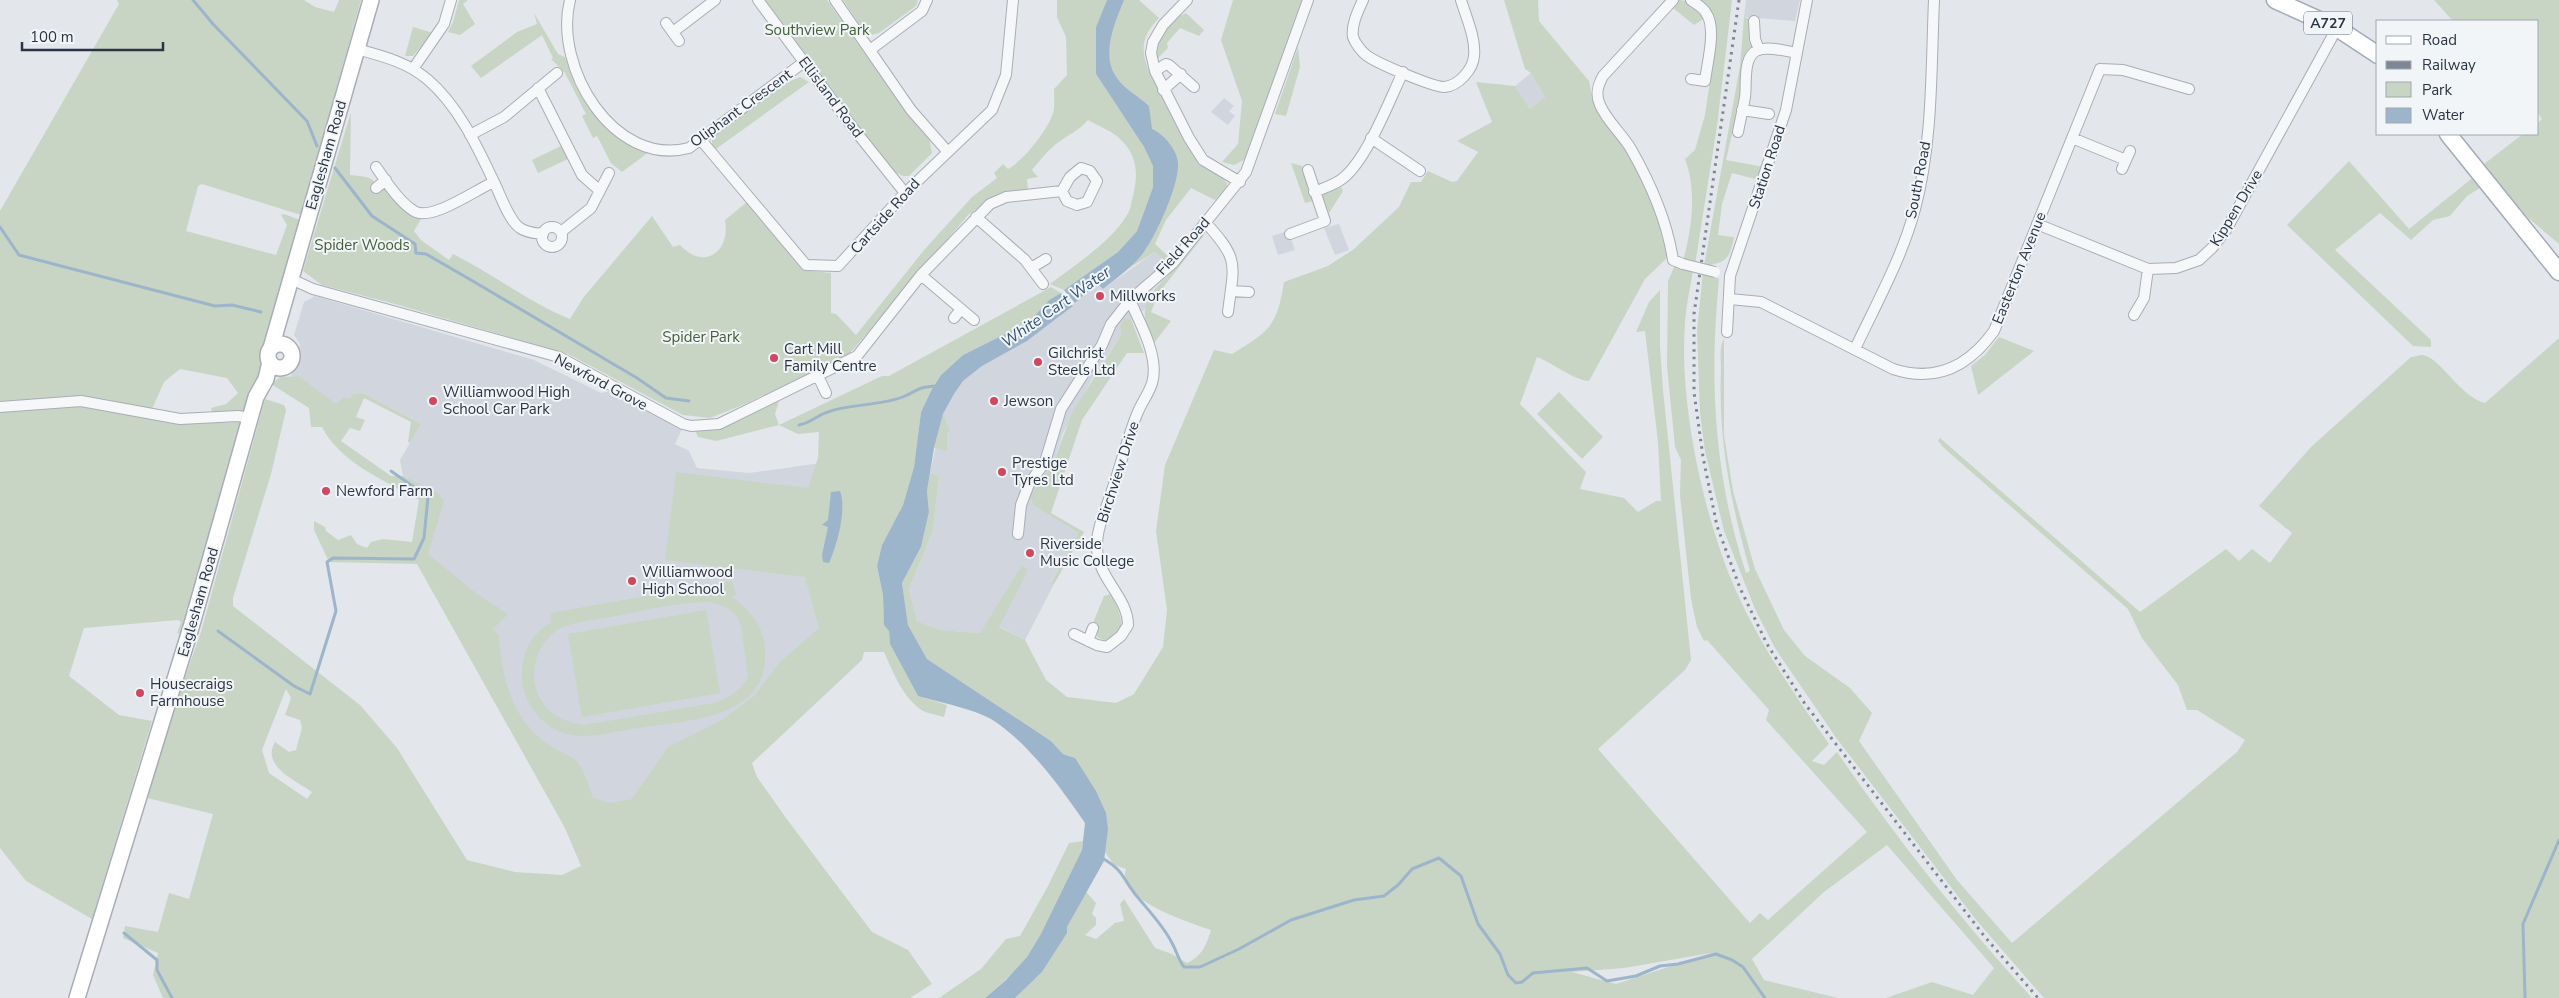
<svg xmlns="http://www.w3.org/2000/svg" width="2559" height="998" font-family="'Nunito Sans',sans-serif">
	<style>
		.built { fill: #d1d5dd }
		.green { fill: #c8d5c4; fill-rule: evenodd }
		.water { fill: #9db5cb }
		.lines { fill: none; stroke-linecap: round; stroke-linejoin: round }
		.stream { stroke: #9db5cb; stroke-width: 3 }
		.street-casing { stroke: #a8adb6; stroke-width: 12 }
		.secondary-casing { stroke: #a8adb6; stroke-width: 18 }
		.primary-casing { stroke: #a2abb7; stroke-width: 19 }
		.street { stroke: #f6f7f9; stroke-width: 10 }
		.secondary { stroke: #fff; stroke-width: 15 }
		.primary { stroke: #fff; stroke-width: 16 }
		.rail { stroke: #7c8695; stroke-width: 3; stroke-dasharray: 2.5 5; stroke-linecap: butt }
		.street-bridge-casing { stroke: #a8adb6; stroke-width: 12; stroke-linecap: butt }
		.street-bridge { stroke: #f6f7f9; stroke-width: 10 }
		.poi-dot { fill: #d1475f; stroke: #f2f5f8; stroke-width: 2 }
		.labels { text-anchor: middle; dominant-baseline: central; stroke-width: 4; stroke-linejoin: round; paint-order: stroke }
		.shield { fill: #f2f5f8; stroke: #666e7a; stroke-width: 1 }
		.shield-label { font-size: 14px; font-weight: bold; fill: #2a3444 }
		.park-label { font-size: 15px; fill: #406037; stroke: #f2f5f8 }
		.street-label { font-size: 15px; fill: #2a3444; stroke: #f2f5f8 }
		.poi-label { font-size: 15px; fill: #2a3444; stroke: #f2f5f8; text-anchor: start }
		.water-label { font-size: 16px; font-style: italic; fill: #335479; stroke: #f2f5f8 }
	</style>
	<rect width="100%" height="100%" fill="#e3e6eb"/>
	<path class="built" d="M1746,0H1800L1795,21L1744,17Z
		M1531,73L1545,97L1530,109L1515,86Z
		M1224,98L1234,106L1229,111L1235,116L1228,125L1211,112Z
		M1339,224L1349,250L1335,255L1324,228Z
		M1288,231L1295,250L1278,255L1272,236Z
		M1155,252L1166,262L1171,272L1153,289L1144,310L1131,319L1124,318L1120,326L1121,335L1092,379L1063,433L1052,467L1030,495L1033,505L1078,533L1051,582L1054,584L1025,640L998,626L986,624L980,633L938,630L917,621L909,589L933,530L939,476L930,473L943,414L954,394L963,381L982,366L1027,341L1059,317L1098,283L1103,289Z
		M315,296L534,360L601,393L611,391L682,429L675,444L689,451L697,468L749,473L821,463L833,643L598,870L418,558L426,489L403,476L400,460L421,424L365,394L330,411L298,376H291L300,344L294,335L304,302Z"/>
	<path class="green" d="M117,0H304L315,7L334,12L339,0H361L301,215L202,184L198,186L186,231L276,255L287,225L281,215L284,214L300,220L267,339L261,356L264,366L244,413L213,415L211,408L226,404L238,393L227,378L180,369L164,382L152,409L109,400L75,396L0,402V211L119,4Z
		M459,0H468L463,4L475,24L460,35L448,32L453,22Z
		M763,0H827L900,104L929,138L932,153L909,176H903L893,171L857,126Z
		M843,0H918L916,6L879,33L871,35L865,33Z
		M1057,0H1107L1096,27V74L1144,147L1153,166V187L1137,231L1118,252L1064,290L1050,284C1075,265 1111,242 1127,215C1130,211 1131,205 1132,200C1138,178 1139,157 1121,140C1113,131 1098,126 1088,120C1080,129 1072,133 1063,139C1050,147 1041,159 1032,170L1038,177L1027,179L1028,190L991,200L969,214L850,353L745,404L710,418L683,415L568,354L395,304L322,285L303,271L351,112L350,175C364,177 375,175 378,190L387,189L410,214L421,219L414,231L421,240L449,260L453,254C494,274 529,303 570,319L583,298L652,216L673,247L680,245C704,271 731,252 725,220L747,202L800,267L811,271L831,273V313L836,314L856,335L925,249L972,197L997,178L994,173L1003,164L1008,169C1023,161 1048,130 1053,113C1055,107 1054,97 1054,89L1067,75L1066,37L1057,17Z
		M1123,0H1139L1159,18C1141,37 1140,49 1150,74L1200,165L1222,177L1227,183V189L1215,200L1191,188L1166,220L1155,244L1170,258L1166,262L1155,252L1126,270L1159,222L1149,106C1140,97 1123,88 1116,78C1100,56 1115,22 1123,0Z
		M1233,0H1302L1246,159L1234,165L1222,162L1238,144L1242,101L1221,40Z
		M1504,0H1538L1539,21L1589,81L1593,101L1633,161L1662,222L1668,257L1645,279L1589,381C1575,381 1553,363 1537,357L1520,404L1586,472L1580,489L1624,498L1638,512L1656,501H1661L1658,442L1645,331L1636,332L1649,302L1660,290V347L1663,390L1691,660L1685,670L1598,749L1750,923L1760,913L1768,920L1867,832L1766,720L1769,710L1707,640L1704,641L1697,627L1691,599L1680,495L1681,460L1675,447L1667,366L1668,281L1675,265L1693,271C1690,289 1686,306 1685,324C1679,400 1702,508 1731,579C1755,638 1793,692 1829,744L1812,761L1824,765L1837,752C1896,838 1962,921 2032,998H1886L1932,982L1973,995L1994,968L1887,845L1824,892L1752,959L1764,980L1838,998H1015L1042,972L1066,933L1067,927L1086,892L1096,903L1092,914L1096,918V925L1085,935L1096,939L1115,923L1124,921L1120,904L1124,899L1155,948L1172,954L1187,963C1202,956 1206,946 1211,930C1190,922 1115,900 1126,869L1114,865L1105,852L1075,758L1063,754L1051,741L927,659L908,625L902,583L921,547L929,512L927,491L930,473L939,476L933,530L909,589L917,621L939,630L980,633L1022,565L1028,570L999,627L1025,640L1046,680L1067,697L1116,703L1134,694L1163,647L1167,610L1156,531L1165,465L1214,350L1232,354C1269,331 1277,327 1284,282L1328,266L1354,249L1399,207L1411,182H1421L1428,171L1452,182L1457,181L1478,152L1457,141L1492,122L1476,82L1515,86L1530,109L1545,97L1531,73L1525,69ZM1711,953L1616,984L1572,972L1624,968Z
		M1679,0L1687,1L1705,18L1694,25L1673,8Z
		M1695,0H1732L1717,126L1695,265L1683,261C1692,228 1697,191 1685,159L1695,150L1705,115L1717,34L1712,19Z
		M2434,0H2559V244L2520,211L2484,164L2523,134H2538V123L2542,119L2538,113V21H2453Z
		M534,13L558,54L565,57L578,87L630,143L649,152L622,172L611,163L597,136L593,138L582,116L586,114L565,73L551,59L553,58L542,35L481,78L471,66L517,32L537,24Z
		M1186,13L1204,30L1199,36L1180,28L1167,43L1168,48L1156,60C1149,40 1170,20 1186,13Z
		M1744,17L1749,19V40L1752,48L1726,160L1764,167L1759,180L1732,173L1722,204L1718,235L1734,237C1730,259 1726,263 1704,266L1740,66Z
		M413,27L433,33L413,56H405Z
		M1298,47L1300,67L1286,116L1275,114Z
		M800,77L809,82L716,149L712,146V140L718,133L786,83Z
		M563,145L570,158L538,173L532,160Z
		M2349,161L2409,229L2475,176L2483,186L2467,196L2450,216L2433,220L2411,240L2380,213L2335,250L2431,340V347L2413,346L2287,225Z
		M1291,163L1302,166L1313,201L1305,203Z
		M1341,187L1343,191L1329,213L1322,195Z
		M1201,234L1204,235L1158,294L1151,312L1171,321L1154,343C1133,302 1151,294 1177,266C1186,256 1193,245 1201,234Z
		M1703,272L1719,279C1709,380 1714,476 1746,573L1750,571C1731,504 1718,439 1721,369C1721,361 1719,346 1724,339V435L1733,491L1755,569L1784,630L1805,656L1850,688L1872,713L1859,741L1957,880L2012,943L2237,752L2245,740L2197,710H2187L2178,685L2142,638L2128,609L1944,448L1938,441L1940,438L2140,612L2226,549L2239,561L2252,549L2270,563L2292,533L2259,506L2311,447L2411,357C2414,357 2419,355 2423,355C2441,358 2460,397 2485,403L2559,338V998H2044L1977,921L1837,739L1775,648L1755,609L1724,531L1705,451L1700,413L1697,331Z
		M1051,287L1061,293L1049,300L1029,322L963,355L941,375L932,389L921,412L914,467L903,505L882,545L877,566L883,595L884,624L889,631L890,644L918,696L947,705L944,717C938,715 931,714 925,712C904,701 893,672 884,652H864L862,660L752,763L757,777L786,818L872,932L908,950L932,984L910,998H163L153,975L158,953L123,938L125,926L158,932L169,893L189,899L213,814L143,797L201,632L265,399L284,405L286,410L271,474L233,598V606L360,705L397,748L467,860L515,872L562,875L581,866L565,828L417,564L329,562L314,530V521L325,527L326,531L338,540L351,535L357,544L367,548L371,542L383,539L412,542L419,500C386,481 341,464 322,427H311L309,408L271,384L280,377L298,376L336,404L344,397L350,399L354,394H365L421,424L410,443L408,442L411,422L364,398L356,417L365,420L360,431L350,428L341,441L391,476H403L438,493L444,501L428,554L477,594L508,614L493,629L499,635C502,678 511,719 549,745C557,751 572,755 578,763C585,772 589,787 593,798L610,803L632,799L668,747L722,720L754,696L779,663L819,628L805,577L665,560L676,472L808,488L818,458L819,432L798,434L779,425L716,441L698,437L695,430L718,429L779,401L775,414L779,425L882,376H889ZM286,689L291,698L285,715L300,720L302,728L296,750L289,752L275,742C261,766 295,780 312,792L307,799L269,773L262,750Z
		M1124,318L1131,319L1144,353H1127L1082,420L1051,513L1084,532L1054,584L1051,583L1078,533L1033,505L1030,495L1052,466L1072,413L1121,335L1120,326Z
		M1999,337L2034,351L1978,395L1971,366L1985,355Z
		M1559,392L1603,437L1582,459L1537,414Z
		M92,404L184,424L240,422L242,429L185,630L177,634L181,622L178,620L84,628L69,676L119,715L152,721L92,919L26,881L0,848V411Z
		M943,414L950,432L947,433V451L934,448Z
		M732,581L736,595L732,597C752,612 764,626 765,652C768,720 686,720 638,728C615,731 589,740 567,734C543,728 523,703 522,679C521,654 530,635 551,622L550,613ZM708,602C724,605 736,609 741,626L748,676C742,691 728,698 714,703L584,725C563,722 545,713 537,692C529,669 538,642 559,629C574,621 594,620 611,617C642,611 676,602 708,602Z
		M1111,594C1119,610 1132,635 1106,641L1097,637L1098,628L1093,623L1104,596Z
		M706,610L720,693L582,717L568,634Z
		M1083,841L1082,850C1066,885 1050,925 1027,957C1015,972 1000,985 985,998H939L981,969L1006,939L1020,936L1048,886L1069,843Z"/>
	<path class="water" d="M1107,0H1124C1115,22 1100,56 1117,78C1123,88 1140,97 1149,106L1152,129C1164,134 1178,151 1178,164C1179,186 1154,241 1140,257C1128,270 1117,278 1103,289L1097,283L1075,303L1064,290L1118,252L1137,231L1153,187V166L1144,147L1096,74V27Z
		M1061,293L1073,306L1027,341L982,366L963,381L954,394L943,414L934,448L927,491L929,512L921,547L902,583L908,625L927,659L1051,741L1063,754L1075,758L1096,791L1106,813L1108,829L1104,861L1067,927V933L1042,972L1015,998H985L1006,980L1027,957L1041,934L1082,850L1085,823C1061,788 1028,742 991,719C974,709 938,702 918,696L890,644L889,631L884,625L883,595L877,566L882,545L903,505L914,467L921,412L932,389L941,375L963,355L1029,322L1049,300Z
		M840,491C847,509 837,546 829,563L823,562L822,555L828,527L822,525L828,520L831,492Z"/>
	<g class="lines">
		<path class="stream" d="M193,0L213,24L307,121L317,146
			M335,168L372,216L415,244L416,253L426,254L471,280L637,378L666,398L689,401
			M0,227L19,255L215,306L232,305L261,312
			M799,425C809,423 811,420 819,416C841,403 881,407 905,396C920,389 919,387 937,386
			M218,631L294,686L310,694L336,611L327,562L333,558L414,559L424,538L428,497L391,471
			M1102,858C1123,870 1122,877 1135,894C1148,910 1163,925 1172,943C1177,952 1178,959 1184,967H1200L1239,949L1291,920L1354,900L1384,896L1398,885L1412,869L1439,858L1461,876L1478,924L1500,954L1508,975L1516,983L1522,982L1533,973L1587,968L1607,981L1636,976L1660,966L1678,964L1716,954L1732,960L1743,967L1765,998
			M124,933L157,960V970L172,998
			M2525,998L2523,924L2559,840"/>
		<defs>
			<path id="street" d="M570,0C553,67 614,168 689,148L804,62
				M758,0L853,128L905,193
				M835,0L911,110L947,151
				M1187,0L1163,25L1153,42L1151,53L1155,71L1189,138L1203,160L1240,182
				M1363,0C1358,11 1351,25 1353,37C1355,43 1361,51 1366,55C1376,63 1433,87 1444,87C1459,86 1473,69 1474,56C1476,38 1466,17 1461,0
				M1673,0L1603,76C1598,85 1595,94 1600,105C1607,121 1622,134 1631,149C1651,184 1667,220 1673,260L1683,264
				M1691,0C1696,4 1703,7 1706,13C1717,28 1707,63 1705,81L1691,79
				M1754,21L1755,39L1759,50
				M666,23L679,41
				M673,32L715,0
				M357,49C382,56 407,62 427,79C458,105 477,146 494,182C500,194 509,221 520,228C527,233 535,233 543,234
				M870,50L922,11L927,0
				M413,69L444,24L451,0
				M1155,71L1166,64L1169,65L1194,87
				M538,88L582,175L600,191
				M1163,90L1181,74
				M1742,110L1769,114
				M1738,132C1740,121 1743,109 1745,97C1747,85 1742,56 1758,50C1769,46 1785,51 1797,53
				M470,135L504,117L557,73
				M1371,138L1420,171
				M2072,138L2126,160
				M701,140L806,265L838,266L905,193L992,110L1006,75L1013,0
				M376,167C386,181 399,202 414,211C431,222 475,190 494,182
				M1081,168L1090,171L1097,181L1087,202L1077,205L1067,201L1062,191L1070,177Z
				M2122,169L2130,151
				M376,188L386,180
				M1314,192C1324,188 1334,185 1342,179C1367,160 1389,101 1403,72
				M976,217L1025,260L1043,284
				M1205,222C1240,260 1234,263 1228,312
				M2037,224L2148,269L2176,268L2199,260L2212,248L2226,230L2337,28
				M542 237a10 10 0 1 1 20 0a10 10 0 1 1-20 0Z
				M561,232L591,208L609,173
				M1290,234L1325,221L1308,170
				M1031,268L1046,259
				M921,275L974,320
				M291,279L313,289L559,357L683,424L691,426L719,424L857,356L921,275L990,204L1006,197L1062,191
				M1231,291L1249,292
				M1730,299L1761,302L1893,369C1936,383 1969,366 1994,331L2100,69L2123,70L2189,89
				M2134,315L2144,298L2148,269
				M954,318L961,309
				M1727,332L1730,276L1786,110L1807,0
				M1855,349C1876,304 1902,258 1915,209C1933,142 1931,69 1934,0
				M818,376L826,393
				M0,407L81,401L180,419L238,416L251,418
				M1018,534L1021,505L1029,484L1045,462L1061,409L1102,345L1111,324L1130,300L1173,263L1246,172L1308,0
				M1074,634L1097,645L1107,647L1121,636L1128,625C1128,596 1096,578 1097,545C1097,526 1107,507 1112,490C1121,465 1127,439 1137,414C1145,394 1157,387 1153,361C1150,340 1138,319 1130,300
				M1088,641L1093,628"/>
			<path id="secondary" d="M268 356a12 12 0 1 1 24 0a12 12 0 1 1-24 0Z
				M271,348L371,0
				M77,998L192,624L256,397L266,379L270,362"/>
			<path id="primary" d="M2275,0L2337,28L2378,55
				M2448,134L2559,272"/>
		</defs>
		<use href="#street" class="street-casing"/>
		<use href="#secondary" class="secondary-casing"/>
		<use href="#primary" class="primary-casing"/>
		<use href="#street" class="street"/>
		<use href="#secondary" class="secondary"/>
		<use href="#primary" class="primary"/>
		<path class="rail" d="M1739,0L1694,314V392L1703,457L1717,526L1740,588L1767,644L1805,704L1985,937L2038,998"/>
		<defs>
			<path id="street-bridge" d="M1683,264L1715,272"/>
		</defs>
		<use href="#street-bridge" class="street-bridge-casing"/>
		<use href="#street-bridge" class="street-bridge"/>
	</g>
	<g class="poi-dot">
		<circle cx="1100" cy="296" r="5"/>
		<circle cx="774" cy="358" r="5"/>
		<circle cx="1038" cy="362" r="5"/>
		<circle cx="433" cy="401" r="5"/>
		<circle cx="994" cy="401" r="5"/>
		<circle cx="1002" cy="472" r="5"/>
		<circle cx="326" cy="491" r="5"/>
		<circle cx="1030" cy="553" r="5"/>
		<circle cx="632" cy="581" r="5"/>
		<circle cx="140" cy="693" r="5"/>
	</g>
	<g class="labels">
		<rect class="shield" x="2304" y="11.5" width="48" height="23" rx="4"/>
		<g class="shield-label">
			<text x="2328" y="23">A727</text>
		</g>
		<g class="park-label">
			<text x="817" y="30">Southview Park</text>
			<text x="362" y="245">Spider Woods</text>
			<text x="701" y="337">Spider Park</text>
		</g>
		<g class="street-label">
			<text transform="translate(831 97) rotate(53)">Ellisland Road</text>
			<text transform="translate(741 108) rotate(-36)">Oliphant Crescent</text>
			<text transform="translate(326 155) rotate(-74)">Eaglesham Road</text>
			<text transform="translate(1767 167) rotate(-72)">Station Road</text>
			<text transform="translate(1918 180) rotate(-79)">South Road</text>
			<text transform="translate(2236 208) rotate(-59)">Kippen Drive</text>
			<text transform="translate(885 216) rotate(-48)">Cartside Road</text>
			<text transform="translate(1183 246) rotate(-48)">Field Road</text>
			<text transform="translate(2019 268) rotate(-68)">Easterton Avenue</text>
			<text transform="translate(601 382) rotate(28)">Newford Grove</text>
			<text transform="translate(1118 472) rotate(-72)">Birchview Drive</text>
			<text transform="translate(198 602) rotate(-74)">Eaglesham Road</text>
		</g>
		<g class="poi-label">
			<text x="1110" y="296">Millworks</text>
			<text x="784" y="349">Cart Mill<tspan x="784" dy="17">Family Centre</tspan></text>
			<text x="1048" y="353">Gilchrist<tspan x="1048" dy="17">Steels Ltd</tspan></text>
			<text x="443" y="392">Williamwood High<tspan x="443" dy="17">School Car Park</tspan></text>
			<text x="1004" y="401">Jewson</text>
			<text x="1012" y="463">Prestige<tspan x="1012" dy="17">Tyres Ltd</tspan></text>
			<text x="336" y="491">Newford Farm</text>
			<text x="1040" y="544">Riverside<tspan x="1040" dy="17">Music College</tspan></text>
			<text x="642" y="572">Williamwood<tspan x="642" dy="17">High School</tspan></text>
			<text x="150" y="684">Housecraigs<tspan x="150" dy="17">Farmhouse</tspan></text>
		</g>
		<g class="water-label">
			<text transform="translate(1056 307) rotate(-35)">White Cart Water</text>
		</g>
	</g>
	<rect x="2376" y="20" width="162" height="115" fill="#f2f5f8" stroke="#a2a8b0"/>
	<rect x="2386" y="36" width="25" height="8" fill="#ffffff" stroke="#a2a8b0"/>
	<text x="2422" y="45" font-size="15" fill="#2a3444">Road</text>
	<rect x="2386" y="61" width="25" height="8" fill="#7c8695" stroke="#a2a8b0"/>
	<text x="2422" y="70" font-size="15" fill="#2a3444">Railway</text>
	<rect x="2386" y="82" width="25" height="15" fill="#c8d5c4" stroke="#a2a8b0"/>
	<text x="2422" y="95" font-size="15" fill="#2a3444">Park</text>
	<rect x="2386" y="108" width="25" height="15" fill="#9db5cb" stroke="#a2a8b0"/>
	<text x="2422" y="120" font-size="15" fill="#2a3444">Water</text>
	<path d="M22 42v8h141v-8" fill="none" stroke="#2a3444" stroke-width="2.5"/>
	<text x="30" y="42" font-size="15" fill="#2a3444" stroke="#f2f5f8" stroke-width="4" paint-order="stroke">100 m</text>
</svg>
